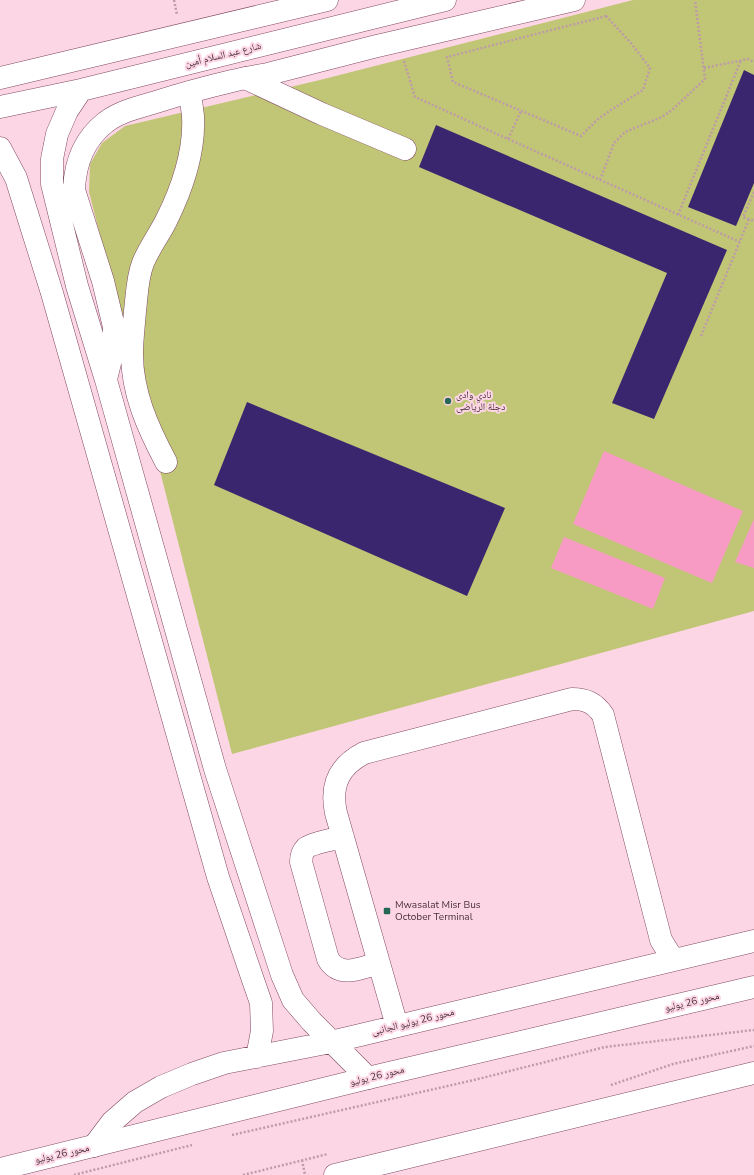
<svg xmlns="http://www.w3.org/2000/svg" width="754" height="1175" font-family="'Nunito Sans','Noto Naskh Arabic',sans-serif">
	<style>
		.green { fill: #c0c675 }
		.water { fill: #f89bc4 }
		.building { fill: #3a256f }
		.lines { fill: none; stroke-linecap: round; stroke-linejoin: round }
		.minor-casing { stroke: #804a62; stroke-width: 23 }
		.highway-casing { stroke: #804a62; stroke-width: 23 }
		.path { stroke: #bd9ba8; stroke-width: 2.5; stroke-dasharray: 2 2; stroke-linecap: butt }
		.minor { stroke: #fff; stroke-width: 22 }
		.highway { stroke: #fff; stroke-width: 22 }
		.poi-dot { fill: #276755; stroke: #fdd6e5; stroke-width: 1.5 }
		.labels { text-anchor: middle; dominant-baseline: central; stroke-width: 4; stroke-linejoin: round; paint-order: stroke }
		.street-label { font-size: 10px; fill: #49303b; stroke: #fdd6e5 }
		.poi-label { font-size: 10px; fill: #49303b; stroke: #fdd6e5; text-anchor: start }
	</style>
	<rect width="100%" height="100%" fill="#fdd6e5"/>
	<path class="green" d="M633,0H754V611L232,754L89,192L90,164L102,143L125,126L320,80Z"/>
	<path class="water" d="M604,451L743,511L712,583L573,524Z
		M754,519V568L735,562Z
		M564,537L665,578L653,609L551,568Z"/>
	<path class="building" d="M744,70L754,75V183L736,226L688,207Z
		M436,125L727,250L654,419L612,403L667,273L419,167Z
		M247,402L505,508L467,596L214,485Z"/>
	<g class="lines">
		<defs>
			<path id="minor" d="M0,78L327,0
				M245,78L322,114L405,149
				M81,90L67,111L57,134L52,159V184L77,286L106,380L215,769L282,975L293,1000L312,1022L368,1078
				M0,107L81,90L445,0
				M0,148L16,178L52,293L218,877L252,977L261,1003L262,1031L257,1057
				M106,379L114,347V327L103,281L74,190C75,163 84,139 106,122C121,111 139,107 156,102C181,94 207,87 232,81C244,78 256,76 268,74C303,65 338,56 373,47C440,31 507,16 574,0
				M166,462C148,428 132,393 132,354C132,339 134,325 135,311C137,295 137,278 143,263C149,248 159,235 166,221C182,189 195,152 193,116C192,108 191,100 190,92
				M343,837C335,839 312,843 306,848C302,852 301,857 301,862L328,959C340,979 361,968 379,963
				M397,1026L336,813C330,785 339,766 364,753L572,699C586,699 595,703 603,715L661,940L669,953L674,959
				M94,1146L112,1122L135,1102L161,1087L192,1074L224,1063L331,1042L754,941"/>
			<path id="highway" d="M0,1169L368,1078L754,987
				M335,1175L754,1073"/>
		</defs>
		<use href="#minor" class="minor-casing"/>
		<use href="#highway" class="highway-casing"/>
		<path class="path" d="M174,0L177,15
			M606,16L630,42L650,68L643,90L611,110L598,119L581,136L453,82L447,57Z
			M404,61L415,97L508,139L740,242
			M704,68L748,59L754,62
			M508,139L521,111
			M600,180L614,143L625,132L662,117L672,110L705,79L695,0
			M754,192L743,217L754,221
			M678,215L741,60
			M701,336L749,219
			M611,1085L673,1064L754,1046
			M232,1135L474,1080L605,1047L754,1030
			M302,1160L305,1175
			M74,1175L192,1145
			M243,1175L328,1154"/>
		<use href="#minor" class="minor"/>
		<use href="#highway" class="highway"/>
	</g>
	<g class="poi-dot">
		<circle cx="448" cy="401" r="4"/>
		<rect x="383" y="907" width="8" height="8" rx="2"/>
	</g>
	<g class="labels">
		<g class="street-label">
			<text transform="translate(223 55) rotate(-14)">شارع عبد السلام أمين</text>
			<text transform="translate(692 1002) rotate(-13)">محور 26 يوليو</text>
			<text transform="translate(413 1022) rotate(-14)">محور 26 يوليو الجانبى</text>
			<text transform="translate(377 1076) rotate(-14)">محور 26 يوليو</text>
			<text transform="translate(62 1154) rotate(-13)">محور 26 يوليو</text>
		</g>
		<g class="poi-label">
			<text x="456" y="395">نادي وادى<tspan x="456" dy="12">دجلة الرياضى</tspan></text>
			<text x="395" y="905">Mwasalat Misr Bus<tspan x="395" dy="12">October Terminal</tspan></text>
		</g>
	</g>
</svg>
